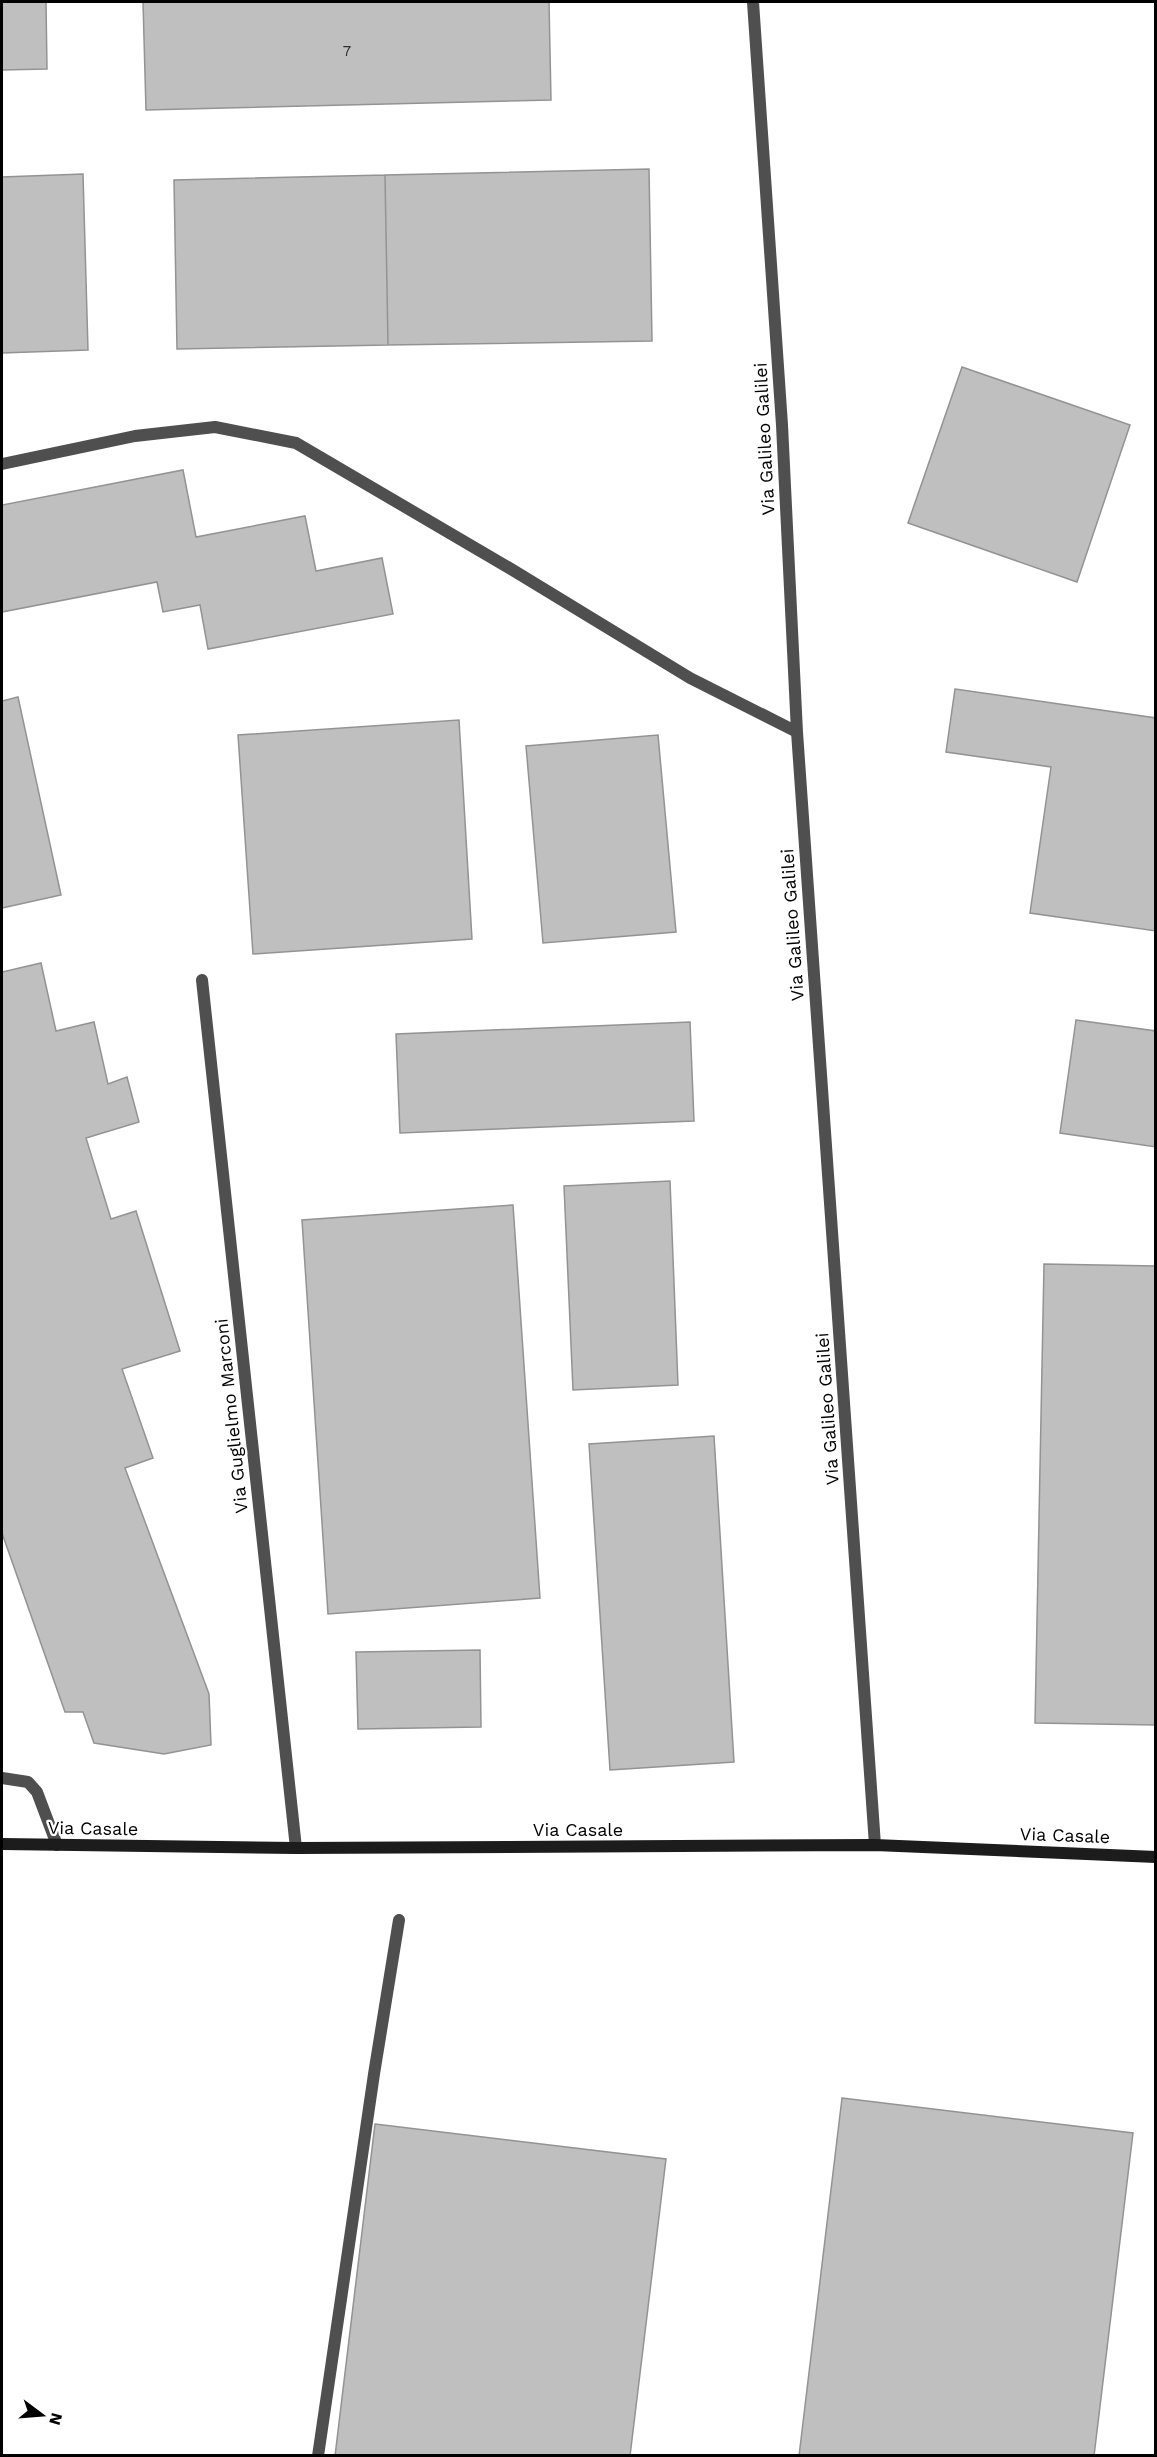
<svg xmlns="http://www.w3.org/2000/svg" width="1157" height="2457" font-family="'Work Sans',sans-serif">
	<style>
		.building { fill: #bfbfbf; stroke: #939393; stroke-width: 1.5 }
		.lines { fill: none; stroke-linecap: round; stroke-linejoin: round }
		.lane { stroke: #4f4f4f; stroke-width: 12 }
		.street { stroke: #4f4f4f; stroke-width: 12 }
		.secondary { stroke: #1c1c1c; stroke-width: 12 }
		.labels { text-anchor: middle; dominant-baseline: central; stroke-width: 4.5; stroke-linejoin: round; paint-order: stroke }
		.number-label { font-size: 15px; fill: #303030 }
		.street-label { font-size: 18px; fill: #000; stroke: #fff }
	</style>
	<rect width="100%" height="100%" fill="#fff"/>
	<path class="building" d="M2,2H46L47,69L2,70Z
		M143,2H549L551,100L146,110Z
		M649,169L652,341L388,345L385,175Z
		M83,174L88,350L2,353V177Z
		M385,175L388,345L177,349L174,180Z
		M962,367L1130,425L1077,582L908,523Z
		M183,470L196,537L305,516L316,571L382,558L393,614L208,649L200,605L163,612L157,582L2,612V505Z
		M955,689L1156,718V931L1030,913L1051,767L946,752Z
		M18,697L61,895L2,908V701Z
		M459,720L472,939L253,954L238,735Z
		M658,735L676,932L543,943L526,746Z
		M41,963L56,1031L94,1022L108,1084L127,1077L139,1122L86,1138L111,1219L136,1211L180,1351L122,1369L153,1458L125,1468L209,1694L211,1745L164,1754L94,1743L83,1712H65L2,1533V972Z
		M1076,1020L1156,1031V1147L1060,1133Z
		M690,1022L694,1121L400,1133L396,1034Z
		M670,1181L678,1385L573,1390L564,1186Z
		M513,1205L540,1598L328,1614L302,1220Z
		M1044,1264L1156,1266V1725L1035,1723Z
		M714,1436L734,1762L610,1770L589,1444Z
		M480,1650L481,1727L358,1729L356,1652Z
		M842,2098L1133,2133L1094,2456H799Z
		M375,2124L666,2159L630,2456H335Z"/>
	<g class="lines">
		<path class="lane" d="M2,1778L28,1782L37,1792L57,1845
			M318,2456L374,2074L399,1920"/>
		<path class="street" d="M753,2L782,425L797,732L875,1845
			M2,464L135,436L215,427L296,443L511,569L690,678L797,732
			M202,980L296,1848"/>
		<path class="secondary" d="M2,1844L296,1848L875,1845L1156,1857"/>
	</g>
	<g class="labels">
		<g class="number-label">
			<text x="347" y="51">7</text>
		</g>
		<g class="street-label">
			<text transform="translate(764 439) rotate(-93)">Via Galileo Galilei</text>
			<text transform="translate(792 925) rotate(-94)">Via Galileo Galilei</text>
			<text transform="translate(827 1409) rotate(-94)">Via Galileo Galilei</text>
			<text transform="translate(231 1416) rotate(-96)">Via Guglielmo Marconi</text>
			<text transform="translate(93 1828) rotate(1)">Via Casale</text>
			<text x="578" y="1829">Via Casale</text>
			<text transform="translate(1065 1835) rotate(2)">Via Casale</text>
		</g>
	</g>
	<rect width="1157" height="2457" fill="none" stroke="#000000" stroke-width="6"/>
	<g transform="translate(42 2415) rotate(106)" stroke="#ffffff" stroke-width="4.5" paint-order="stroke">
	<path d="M0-4.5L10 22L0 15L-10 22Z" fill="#000000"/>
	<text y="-9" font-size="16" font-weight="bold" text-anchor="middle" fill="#000000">N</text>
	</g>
</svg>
